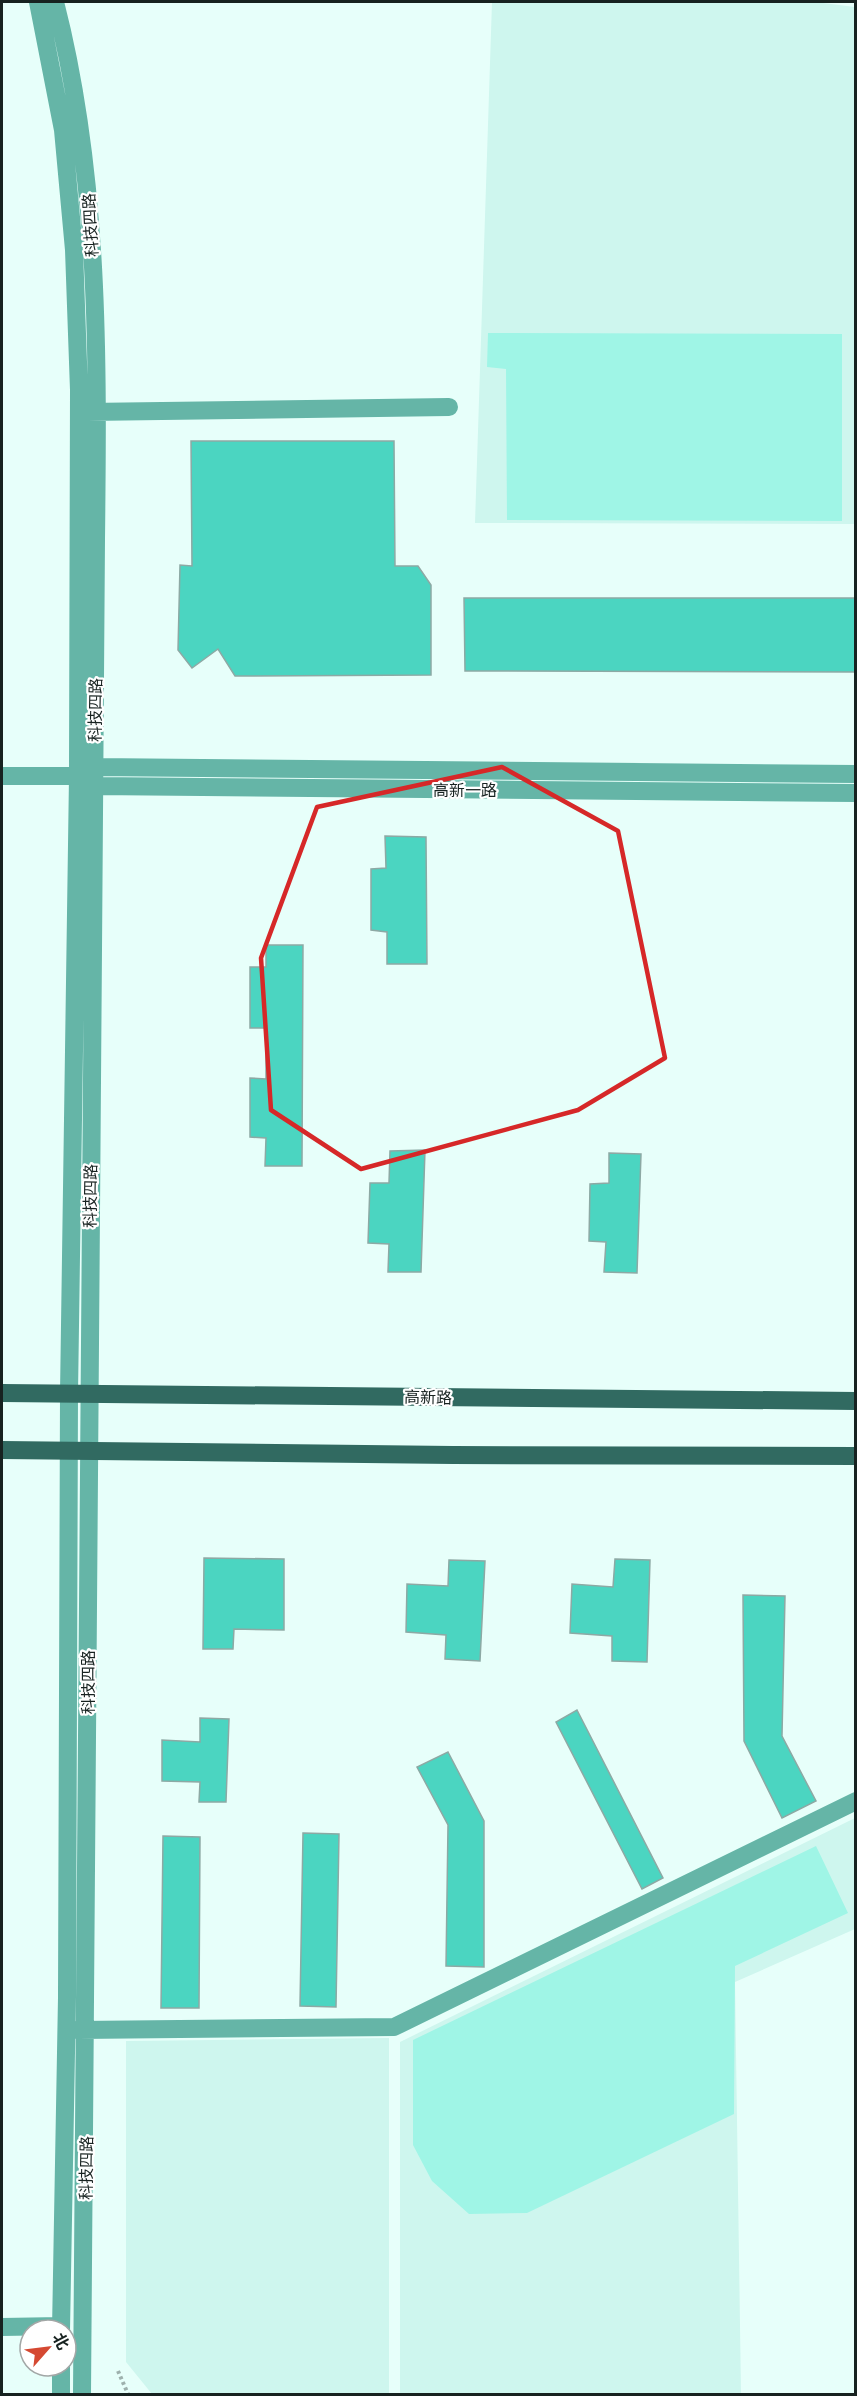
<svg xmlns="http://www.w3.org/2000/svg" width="857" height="2396" font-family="'Asap Condensed','Noto Sans SC',sans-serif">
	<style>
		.built { fill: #cef6ee }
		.green { fill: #9ff5e6 }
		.building { fill: #4bd5c1; stroke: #8da9a4; stroke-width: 1.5 }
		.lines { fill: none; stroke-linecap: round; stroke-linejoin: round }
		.path { stroke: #9eb1ad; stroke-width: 4; stroke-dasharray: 3 3; stroke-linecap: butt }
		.minor { stroke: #65b5a7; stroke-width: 18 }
		.major { stroke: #316a61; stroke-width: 18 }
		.marked { fill: none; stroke: #d62828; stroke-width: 4.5; stroke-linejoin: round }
		.labels { text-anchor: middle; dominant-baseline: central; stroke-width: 4.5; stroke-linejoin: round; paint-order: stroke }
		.street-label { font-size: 16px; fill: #172220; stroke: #fff }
	</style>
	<rect width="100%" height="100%" fill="#e7fffa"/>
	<path class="built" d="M492,2H815L855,7V524L475,523Z
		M855,1818V1929L735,1982L741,2394H400V2042Z
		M389,2038V2394H152L126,2362V2041Z"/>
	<path class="green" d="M488,333L842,334V521L507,520L506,369L487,367Z
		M816,1846L848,1913L735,1966L734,2114L527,2213L469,2214L432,2181L413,2145V2040Z"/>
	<path class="building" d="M191,441H394L395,566H418L431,585V675L235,676L218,649L192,668L178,650L180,565L192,566Z
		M464,598H855V672L465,671Z
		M385,836L426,837L427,964H387V932L371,930V869L386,868Z
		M266,945H303L302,1166H265L266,1138L250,1137V1078L266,1079V1028H250V967H266Z
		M425,1150L421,1272H388L389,1244L368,1243L370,1183H389L390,1151Z
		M609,1153L641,1154L637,1273L604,1272L606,1242L589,1241L590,1184L609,1183Z
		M204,1558L284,1559V1630L234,1629L233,1649H203Z
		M615,1559L650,1560L647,1662L612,1661V1636L570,1633L572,1584L613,1587Z
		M449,1560L485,1561L480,1661L445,1659L446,1635L406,1632L407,1584L448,1586Z
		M743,1595L785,1596L782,1736L816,1801L782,1818L744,1741Z
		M577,1710L663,1878L642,1889L556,1722Z
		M200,1718L229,1719L226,1802H199L200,1782L162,1781V1740L200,1742Z
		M448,1752L484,1821V1967L446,1966L448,1825L417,1767Z
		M303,1833L339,1834L336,2007L300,2006Z
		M163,1836L200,1837L199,2008H161Z"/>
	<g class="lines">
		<path class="path" d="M118,2371L128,2394"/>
		<path class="minor" d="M38,2L63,130L74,250L79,390L78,776L69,1394L67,1997L61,2330
			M55,2C100,177 98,360 96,540C95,677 94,813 93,949C88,1431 90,1913 82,2394
			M87,412L449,407
			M2,776H78L94,767L856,774
			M84,780L95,786L856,793
			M78,2030L394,2027L856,1801
			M2,2327L61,2326
			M61,2394V2366"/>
		<path class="major" d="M2,1393L856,1401
			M2,1450L453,1455L856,1456"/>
	</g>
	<path class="marked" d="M502,767L618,831L665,1058L578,1110L361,1169L271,1110L261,958L317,807Z"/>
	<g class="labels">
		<g class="street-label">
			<text transform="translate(90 225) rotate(-93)">科技四路</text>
			<text transform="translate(95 710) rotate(-89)">科技四路</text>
			<text x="465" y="790">高新一路</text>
			<text transform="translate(90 1196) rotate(-89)">科技四路</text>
			<text transform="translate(428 1397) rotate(1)">高新路</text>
			<text transform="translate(88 1682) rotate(-90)">科技四路</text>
			<text transform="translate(86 2168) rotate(-89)">科技四路</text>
		</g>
	</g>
	<rect width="857" height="2396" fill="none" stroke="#172220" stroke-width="6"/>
	<g transform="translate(48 2348) rotate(62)"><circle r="28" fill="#ffffff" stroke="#a2a7a6" stroke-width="1.5"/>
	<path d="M0-4.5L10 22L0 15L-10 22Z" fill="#d54932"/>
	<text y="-9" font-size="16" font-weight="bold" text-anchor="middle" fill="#172220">北</text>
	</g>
</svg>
